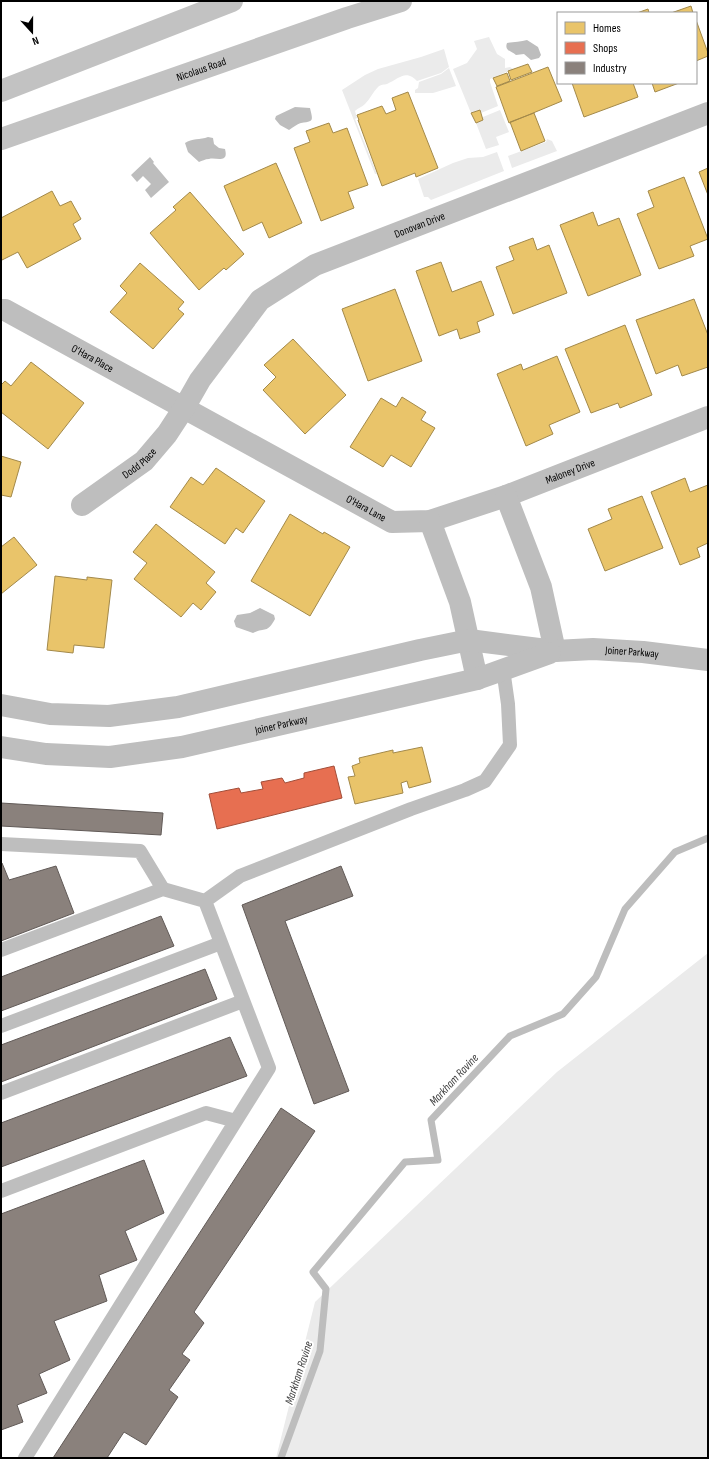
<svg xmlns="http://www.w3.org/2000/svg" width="709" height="1459" font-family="'Sofia Sans Condensed',sans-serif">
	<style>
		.green { fill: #ebebeb }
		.water { fill: #bdbdbd }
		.homes { fill: #e9c46a; stroke: #a3894a }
		.shops { fill: #e76f51; stroke: #a24e39 }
		.industry { fill: #8a817c; stroke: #615a57 }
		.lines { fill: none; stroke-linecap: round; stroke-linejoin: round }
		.stream { stroke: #bdbdbd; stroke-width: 7 }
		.service { stroke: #bebebe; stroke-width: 14 }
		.minor { stroke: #bebebe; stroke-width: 22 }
		.tertiary { stroke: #bebebe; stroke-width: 22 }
		.secondary { stroke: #c2c2c2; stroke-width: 22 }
		.labels { text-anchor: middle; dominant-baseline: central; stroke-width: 4; stroke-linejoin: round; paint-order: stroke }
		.street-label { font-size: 11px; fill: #000; stroke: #fff }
		.water-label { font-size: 12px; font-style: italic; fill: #424242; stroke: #fff }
	</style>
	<rect width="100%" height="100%" fill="#fff"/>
	<path class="green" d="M489,37L497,54L505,59V68L510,67L513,69L490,79V82L498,106L481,113L480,110L471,113L453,69L467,63L477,49L474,41Z
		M444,49L449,67L441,73L417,81C405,69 399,79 387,84C384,85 381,84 378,87C373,92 370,99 365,104C362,107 358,108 355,111L357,118L355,119L377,174H375L342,90L365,75L378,69L421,57Z
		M449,68L456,86L433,93H415V90L418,88L419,82L441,74Z
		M500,110L509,132L496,137L499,145L486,149L476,123L483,120V117Z
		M547,139L552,141L557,151L512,168L508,156L546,142Z
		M497,152L504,171L431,200L428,197H424L418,179L453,163L468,158L483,157Z
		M708,953V1458H276L315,1302L557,1072Z"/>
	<path class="water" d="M527,40L538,47L541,55L539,58L531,60L524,54L516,55C512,51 504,51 507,43C513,42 521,42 527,40Z
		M295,107L310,108C313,121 314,121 301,123C297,124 292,128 289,130L280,125L275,119L276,116Z
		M208,137L213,138L214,144L219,148L225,149C229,164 216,157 209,159C205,159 202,161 199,162L188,152L185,143C192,138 200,140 208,137Z
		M150,157L154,162L153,163L169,182L151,198L145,190L151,184L143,176L137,182L131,175Z
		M260,608L274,615L275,619C267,634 265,627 253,633L236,627L234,621L237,615L250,613Z"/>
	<path class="homes" d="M691,6L693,13H671Z
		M648,9L649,13H637Z
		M696,20L708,53V56L696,61Z
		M528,64L532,72L511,80L508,71Z
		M548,67L562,101L509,123L496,87Z
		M507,73L510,81L497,86L493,78Z
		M572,83H633L638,97L584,117Z
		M652,83H679L655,92Z
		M408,92L438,168L416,177L415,173L382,186L358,120H359L357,115L382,106L386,114L396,110L392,98Z
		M480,110L483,120L476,123L471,113Z
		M534,113L545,141L521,151L510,122Z
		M329,123L333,133L347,128L368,185L348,192L354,208L321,221L294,148L310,142L306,131Z
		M276,163L302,223L269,238L262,222L243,231L224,186Z
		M708,168V195L699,172Z
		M684,177L708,239L690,246L694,256L659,269L637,214L654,207L648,191Z
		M52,191L60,206L71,201L81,219L73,224L81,239L27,268L18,252L2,260L1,258V218Z
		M190,192L244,254L226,270L224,268L199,290L150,233L176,210L173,207Z
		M593,212L598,226L619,218L641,275L588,296L560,225Z
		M533,238L537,250L549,245L567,293L513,314L496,267L514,260L509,247Z
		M441,262L452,292L481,281L494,315L477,322L480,332L460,339L457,329L439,336L416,271Z
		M140,263L184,302L178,309L184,314L153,349L110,312L127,293L120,286Z
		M395,289L422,361L368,381L342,309Z
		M694,299L708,335V367L682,376L678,365L656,374L636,320Z
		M625,325L652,395L620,408L618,403L591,413L565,349Z
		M293,339L346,395L305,434L263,390L276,377L264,365Z
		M557,356L580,412L549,425L553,434L526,446L497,374L521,364L523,370Z
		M31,362L84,403L48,449L1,412V385L5,381L11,386Z
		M402,397L426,412L421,420L435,428L411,467L391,455L383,467L350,447L381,398L396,407Z
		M1,456L21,462L11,497L1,495Z
		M216,468L265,501L243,533L236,528L225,544L170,507L191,477L203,485Z
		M685,478L690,492L708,485V543L697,548L700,557L680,565L651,492Z
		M642,496L663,548L605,571L588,529L612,519L608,509Z
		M290,514L323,534L324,532L350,547L310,616L251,581Z
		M156,524L215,572L206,583L216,592L201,610L193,603L181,617L134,579L147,563L133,552Z
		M14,537L37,565L1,594V547Z
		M55,576L87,580V577L112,580L104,648L74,645L73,653L47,650Z
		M422,747L431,782L409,788L407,781L401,783L403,793L355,804L348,777L355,776L352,766L360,763L359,758L393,750V753Z"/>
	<path class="shops" d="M334,766L342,798L217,829L209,794L239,788L241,793L263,789L261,782L282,778L285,783L304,778V773Z"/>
	<path class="industry" d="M1,803L163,813L161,835L1,826Z
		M2,863L9,880L56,866L74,913L1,941V864Z
		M341,866L353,896L285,921L349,1091L314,1104L242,905Z
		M161,916L174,946L1,1011V977Z
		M205,969L217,999L1,1082V1045Z
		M230,1037L247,1076L1,1167V1123Z
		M281,1108L315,1131L194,1312L204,1323L182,1354L190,1360L169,1390L178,1397L146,1445L124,1432L107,1458H53Z
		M144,1160L164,1213L125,1231L137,1260L99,1275L107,1301L54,1321L70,1360L39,1374L47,1393L17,1405L23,1422L1,1430V1214Z"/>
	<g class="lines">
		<path class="stream" d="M281,1458L320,1351L326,1289L313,1272L405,1162L438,1160L431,1120L510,1036L563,1014L596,977L625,909L675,852L708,838"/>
		<path class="service" d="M1,844L140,851L163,889L205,901
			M205,901L240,876L411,809L465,790L485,781L510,745L508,704L503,669
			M1,950L163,889
			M1,1026L221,943
			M1,1093L243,1001
			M1,1191L206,1113L236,1121
			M25,1458L269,1068L205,901"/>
		<g class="minor">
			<path id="s1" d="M1,310H5L392,522L430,521L506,496L708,417"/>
			<path d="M506,496L541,587L555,651"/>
			<path id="s2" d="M82,505L144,461L167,434L184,408L200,380L260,300L315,265L708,113"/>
			<path d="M430,521L460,602L477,679"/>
		</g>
		<g class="tertiary">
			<path id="s3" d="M1,705L50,714L109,716L178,707L420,650L469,640L555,651L593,649L643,652L708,660"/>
			<path id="s4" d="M1,747L46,754L110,757L182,747L477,679L550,653"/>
		</g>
		<g class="secondary">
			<path d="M1,91L232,1"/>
			<path id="s5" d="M1,139L347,18L401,1"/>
		</g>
	</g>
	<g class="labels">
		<g class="street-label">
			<text stroke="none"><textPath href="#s5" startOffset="212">Nicolaus Road</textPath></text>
			<text stroke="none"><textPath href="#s2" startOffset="452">Donovan Drive</textPath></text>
			<text stroke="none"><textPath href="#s1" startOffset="104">O’Hara Place</textPath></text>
			<text stroke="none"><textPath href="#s2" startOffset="71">Dodd Place</textPath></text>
			<text stroke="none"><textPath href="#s1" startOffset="632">Maloney Drive</textPath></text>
			<text stroke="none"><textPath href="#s1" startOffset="416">O'Hara Lane</textPath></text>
			<text stroke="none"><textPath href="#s3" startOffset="641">Joiner Parkway</textPath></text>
			<text stroke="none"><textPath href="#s4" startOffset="284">Joiner Parkway</textPath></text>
		</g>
		<g class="water-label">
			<text transform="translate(454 1080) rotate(-47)">Markham Ravine</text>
			<text transform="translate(299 1373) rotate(-72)">Markham Ravine</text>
		</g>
	</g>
	<rect width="709" height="1459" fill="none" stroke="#000000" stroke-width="4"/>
	<rect x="557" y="12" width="140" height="72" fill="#ffffff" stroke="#999999"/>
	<rect x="565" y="22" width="20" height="12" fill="#e9c46a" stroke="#999999"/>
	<text x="593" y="32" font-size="12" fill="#000000">Homes</text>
	<rect x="565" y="42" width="20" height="12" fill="#e76f51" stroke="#999999"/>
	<text x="593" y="52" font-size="12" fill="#000000">Shops</text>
	<rect x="565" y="62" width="20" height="12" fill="#8a817c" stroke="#999999"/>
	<text x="593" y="72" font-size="12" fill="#000000">Industry</text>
	<g transform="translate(32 32) rotate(159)" stroke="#ffffff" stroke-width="3" paint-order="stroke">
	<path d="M0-3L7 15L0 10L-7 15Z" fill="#000000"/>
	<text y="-6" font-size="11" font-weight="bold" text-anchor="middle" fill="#000000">N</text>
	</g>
</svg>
